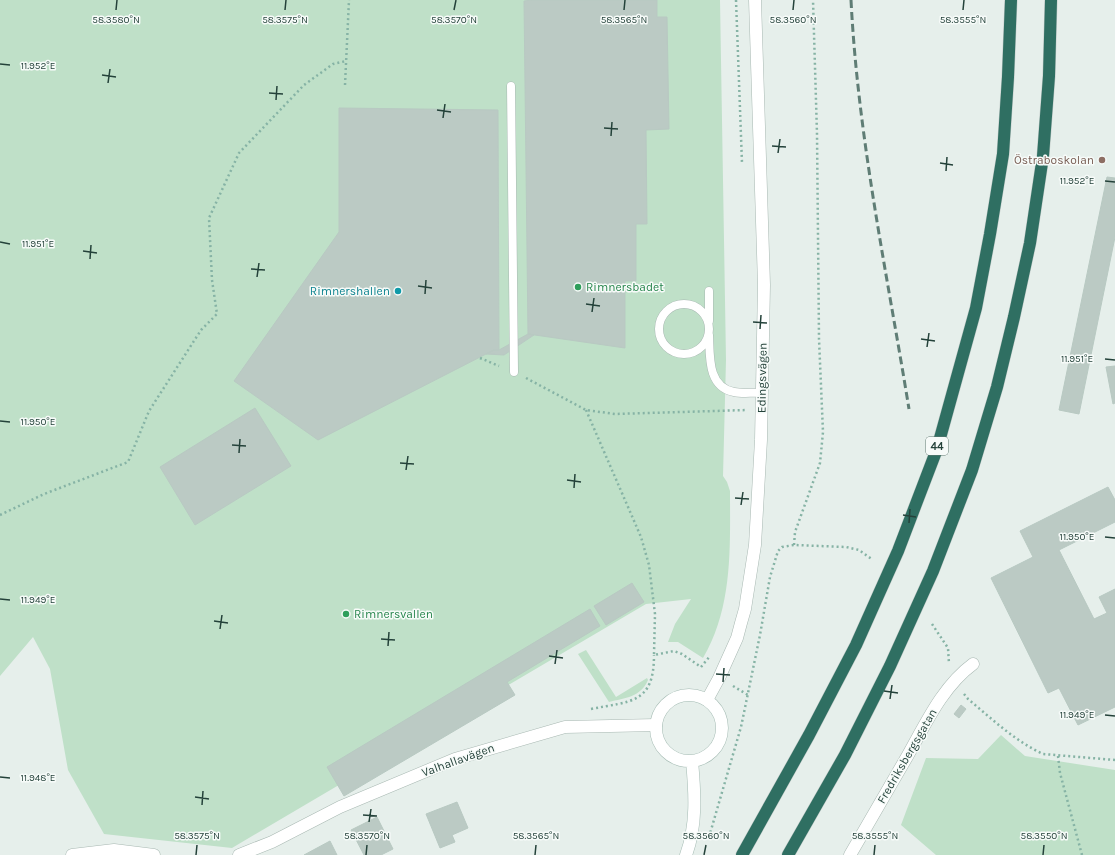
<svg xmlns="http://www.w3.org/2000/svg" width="1115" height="855" font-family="Karla,sans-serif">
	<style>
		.green { fill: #bfe0c8 }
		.building { fill: #bbcac4; stroke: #b8c9c2 }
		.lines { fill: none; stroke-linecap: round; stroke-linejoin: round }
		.lane-casing { stroke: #a8b8b2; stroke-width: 9 }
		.street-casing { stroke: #a8b8b2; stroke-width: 13 }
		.secondary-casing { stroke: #a4bbb3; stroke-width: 13 }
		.highway-casing { stroke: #c2cac8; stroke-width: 13 }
		.path { stroke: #86b3a5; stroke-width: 2.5; stroke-dasharray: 2 3; stroke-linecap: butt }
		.lane { stroke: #fff; stroke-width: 8 }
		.street { stroke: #fff; stroke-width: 12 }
		.secondary { stroke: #fff; stroke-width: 12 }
		.highway { stroke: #2f6f62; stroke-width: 12 }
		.rail { stroke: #5f7d75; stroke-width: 3; stroke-dasharray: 8 4; stroke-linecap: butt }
		.ticks { fill: none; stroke: #24423a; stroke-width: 1.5 }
		.education-dot { fill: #8d6e63; stroke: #f7fbf9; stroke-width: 1.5 }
		.leisure-dot { fill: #2e9e5b; stroke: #f7fbf9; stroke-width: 1.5 }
		.culture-dot { fill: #0f9aa8; stroke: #f7fbf9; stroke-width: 1.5 }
		.labels { text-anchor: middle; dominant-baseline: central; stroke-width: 3; stroke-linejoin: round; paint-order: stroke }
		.shield { fill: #f7fbf9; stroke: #637a73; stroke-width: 1 }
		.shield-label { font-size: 11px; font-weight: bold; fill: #24423a }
		.education-label { font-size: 12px; fill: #785e54; stroke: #f7fbf9; text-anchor: end }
		.leisure-label { font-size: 12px; fill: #27864d; stroke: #f7fbf9; text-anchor: start }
		.culture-label { font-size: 12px; fill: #0d838f; stroke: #f7fbf9; text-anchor: end }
		.street-label { font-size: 12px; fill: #24423a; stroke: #f7fbf9 }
		.ticks-label { font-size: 10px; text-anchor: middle; fill: #24423a; stroke: #f7fbf9; stroke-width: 3; stroke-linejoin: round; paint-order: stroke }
	</style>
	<rect width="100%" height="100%" fill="#e6efeb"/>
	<path class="green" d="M0,0H720L726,360L723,476L727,482L730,491C730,547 733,607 703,658L678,642H668L675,624L691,599L646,604L232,848L104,834L68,770L50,669L33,637L0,676Z
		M586,650L616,697L647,678L648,680C641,697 625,698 609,702L578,654Z
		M1001,735L1025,756L1115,770V855H936L901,825L926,758L978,759Z"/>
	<path class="building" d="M532,0H657V17H667L669,129L646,130L647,224H636V281H625V348L528,334L524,1Z
		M339,108L498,110L499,350H494L486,354L318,440L234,381L339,232Z
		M1107,177L1115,178V237L1079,414L1059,410Z
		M528,334L534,335L504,355L486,354L494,350H499Z
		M1115,366V403L1113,404L1106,367Z
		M255,408L291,466L195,525L160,467Z
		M1108,487L1115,500V522L1059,550L1094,619L1107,613L1099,597L1115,589V707L1078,725L1059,688L1048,693L991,578L1033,557L1020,531Z
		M632,583L644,602L606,625L594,606Z
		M590,609L600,626L507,682L515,695L344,796L327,767Z
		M961,705L966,709L959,718L954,714Z
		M457,802L468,828L452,835L455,842L440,848L426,814Z
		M377,817L393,849L381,855H364L351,830Z
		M330,841L337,855H304Z"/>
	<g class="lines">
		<defs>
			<path id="lane" d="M511,86L514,372
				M709,291V321
				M659 329a25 25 0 1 1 50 0a25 25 0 1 1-50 0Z
				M709,335C710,355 707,387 734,392C743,394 753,392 762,393"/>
			<path id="street" d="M707,700L719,678L737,638L741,623L745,609L755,545L761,440L764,285L755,0
				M72,855L114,850L154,855
				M239,855L272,842L340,807L455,759L565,727L656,725
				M850,855C869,822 889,788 908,755C926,723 943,686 973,664"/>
			<path id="secondary" d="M656 728a33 33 0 1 1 66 0a33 33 0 1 1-66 0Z
				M686,855C697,825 695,793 692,761"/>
			<path id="highway" d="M742,855L809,735L856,645L898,551L937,449L976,308L990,234L1003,154L1008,77L1011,0
				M788,855L845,755L890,666L933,571L972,470L997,387L1014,317L1030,243L1043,156L1049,76L1051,0"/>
		</defs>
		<use href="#lane" class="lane-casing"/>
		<use href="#street" class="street-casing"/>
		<use href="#secondary" class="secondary-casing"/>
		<use href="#highway" class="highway-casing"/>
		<path class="path" d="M736,0L742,163
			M345,85L349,0
			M480,358L499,366
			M526,378L586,410L615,414L747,410
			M586,410L641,537L649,565L655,614L654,655L674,651L682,654L701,667
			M0,515L44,494L128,462L149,411L201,330L217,314L212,280L209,218L239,153L304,85L333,64L346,61
			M794,545L795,532L820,463L823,432L819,339L817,134L813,0
			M932,624L948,648L949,664
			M701,667L710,656
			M733,686L748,695
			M964,694L968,699C992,719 1015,741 1043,754L1115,760
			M591,709C631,701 654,704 654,655
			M1058,756L1060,773L1082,855
			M709,837L741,727L760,635L770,577L778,551L782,547L794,545L846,547L859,550L873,560"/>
		<use href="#lane" class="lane"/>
		<use href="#street" class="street"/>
		<use href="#secondary" class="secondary"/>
		<use href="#highway" class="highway"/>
		<path class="rail" d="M851,0C858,138 887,273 909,409"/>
	</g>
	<path class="ticks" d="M116,10L117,0M285,10L286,0M454,10L456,0M624,10L625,0M793,10L794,0M963,10L964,0M0,64L10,65M102,75L116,77M108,83L110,69M269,93L283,94M276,100L277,86M437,110L451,112M443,118L445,104M604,128L618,129M611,136L612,122M772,146L786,147M778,153L780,139M940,163L953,165M946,171L947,157M1105,181L1115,182M0,242L10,244M83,251L97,253M90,259L91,245M251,269L265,270M257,277L259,263M418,286L432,288M425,294L426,280M586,304L600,306M592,312L594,298M753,322L767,323M760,329L761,315M921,339L935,341M927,347L929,333M1105,359L1115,360M0,421L10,422M232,445L246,446M239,453L240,439M400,463L414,464M406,470L408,456M567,480L581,482M574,488L575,474M735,498L749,499M741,505L743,492M903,515L916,517M909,523L910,509M1105,537L1115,538M0,599L10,600M214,621L228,623M220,629L222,615M381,639L395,640M388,646L389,632M549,656L563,658M555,664L557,650M716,674L730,675M723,682L724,668M884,691L898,693M890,699L892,685M1105,715L1115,716M0,777L10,778M195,797L209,799M202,805L203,791M363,815L377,816M369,822L371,809M196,855L197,845M366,855L367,845M535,855L536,845M704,855L706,845M874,855L875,845M1043,855L1044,845"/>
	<circle class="education-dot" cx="1102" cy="160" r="4"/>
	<g class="leisure-dot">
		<circle cx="578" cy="287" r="4"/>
		<circle cx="346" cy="614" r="4"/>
	</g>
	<circle class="culture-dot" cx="398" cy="291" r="4"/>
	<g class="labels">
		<rect class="shield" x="926" y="437" width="22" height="18" rx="3"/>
		<g class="shield-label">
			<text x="937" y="446">44</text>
		</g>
		<g class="education-label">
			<text x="1094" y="160">Östraboskolan</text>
		</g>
		<g class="leisure-label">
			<text x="586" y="287">Rimnersbadet</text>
			<text x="354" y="614">Rimnersvallen</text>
		</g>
		<g class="culture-label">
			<text x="390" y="291">Rimnershallen</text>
		</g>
		<g class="street-label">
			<text transform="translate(762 378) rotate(-89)">Edingsvägen</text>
			<text transform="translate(907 756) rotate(-60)">Fredriksbergsgatan</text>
			<text transform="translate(458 760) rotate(-20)">Valhallavägen</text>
		</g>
	</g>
	<g class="ticks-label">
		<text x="116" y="23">58.3580°N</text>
		<text x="285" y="23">58.3575°N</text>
		<text x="454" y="23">58.3570°N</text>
		<text x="624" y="23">58.3565°N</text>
		<text x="793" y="23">58.3560°N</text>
		<text x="963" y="23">58.3555°N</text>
		<text x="38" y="69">11.952°E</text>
		<text x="1077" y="184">11.952°E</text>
		<text x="38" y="247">11.951°E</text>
		<text x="1077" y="362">11.951°E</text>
		<text x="38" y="425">11.950°E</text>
		<text x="1077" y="540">11.950°E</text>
		<text x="38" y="603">11.949°E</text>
		<text x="1077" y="718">11.949°E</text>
		<text x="38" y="781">11.948°E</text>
		<text x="197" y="839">58.3575°N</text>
		<text x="367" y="839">58.3570°N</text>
		<text x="536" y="839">58.3565°N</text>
		<text x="706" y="839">58.3560°N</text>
		<text x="875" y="839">58.3555°N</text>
		<text x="1044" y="839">58.3550°N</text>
	</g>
</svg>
